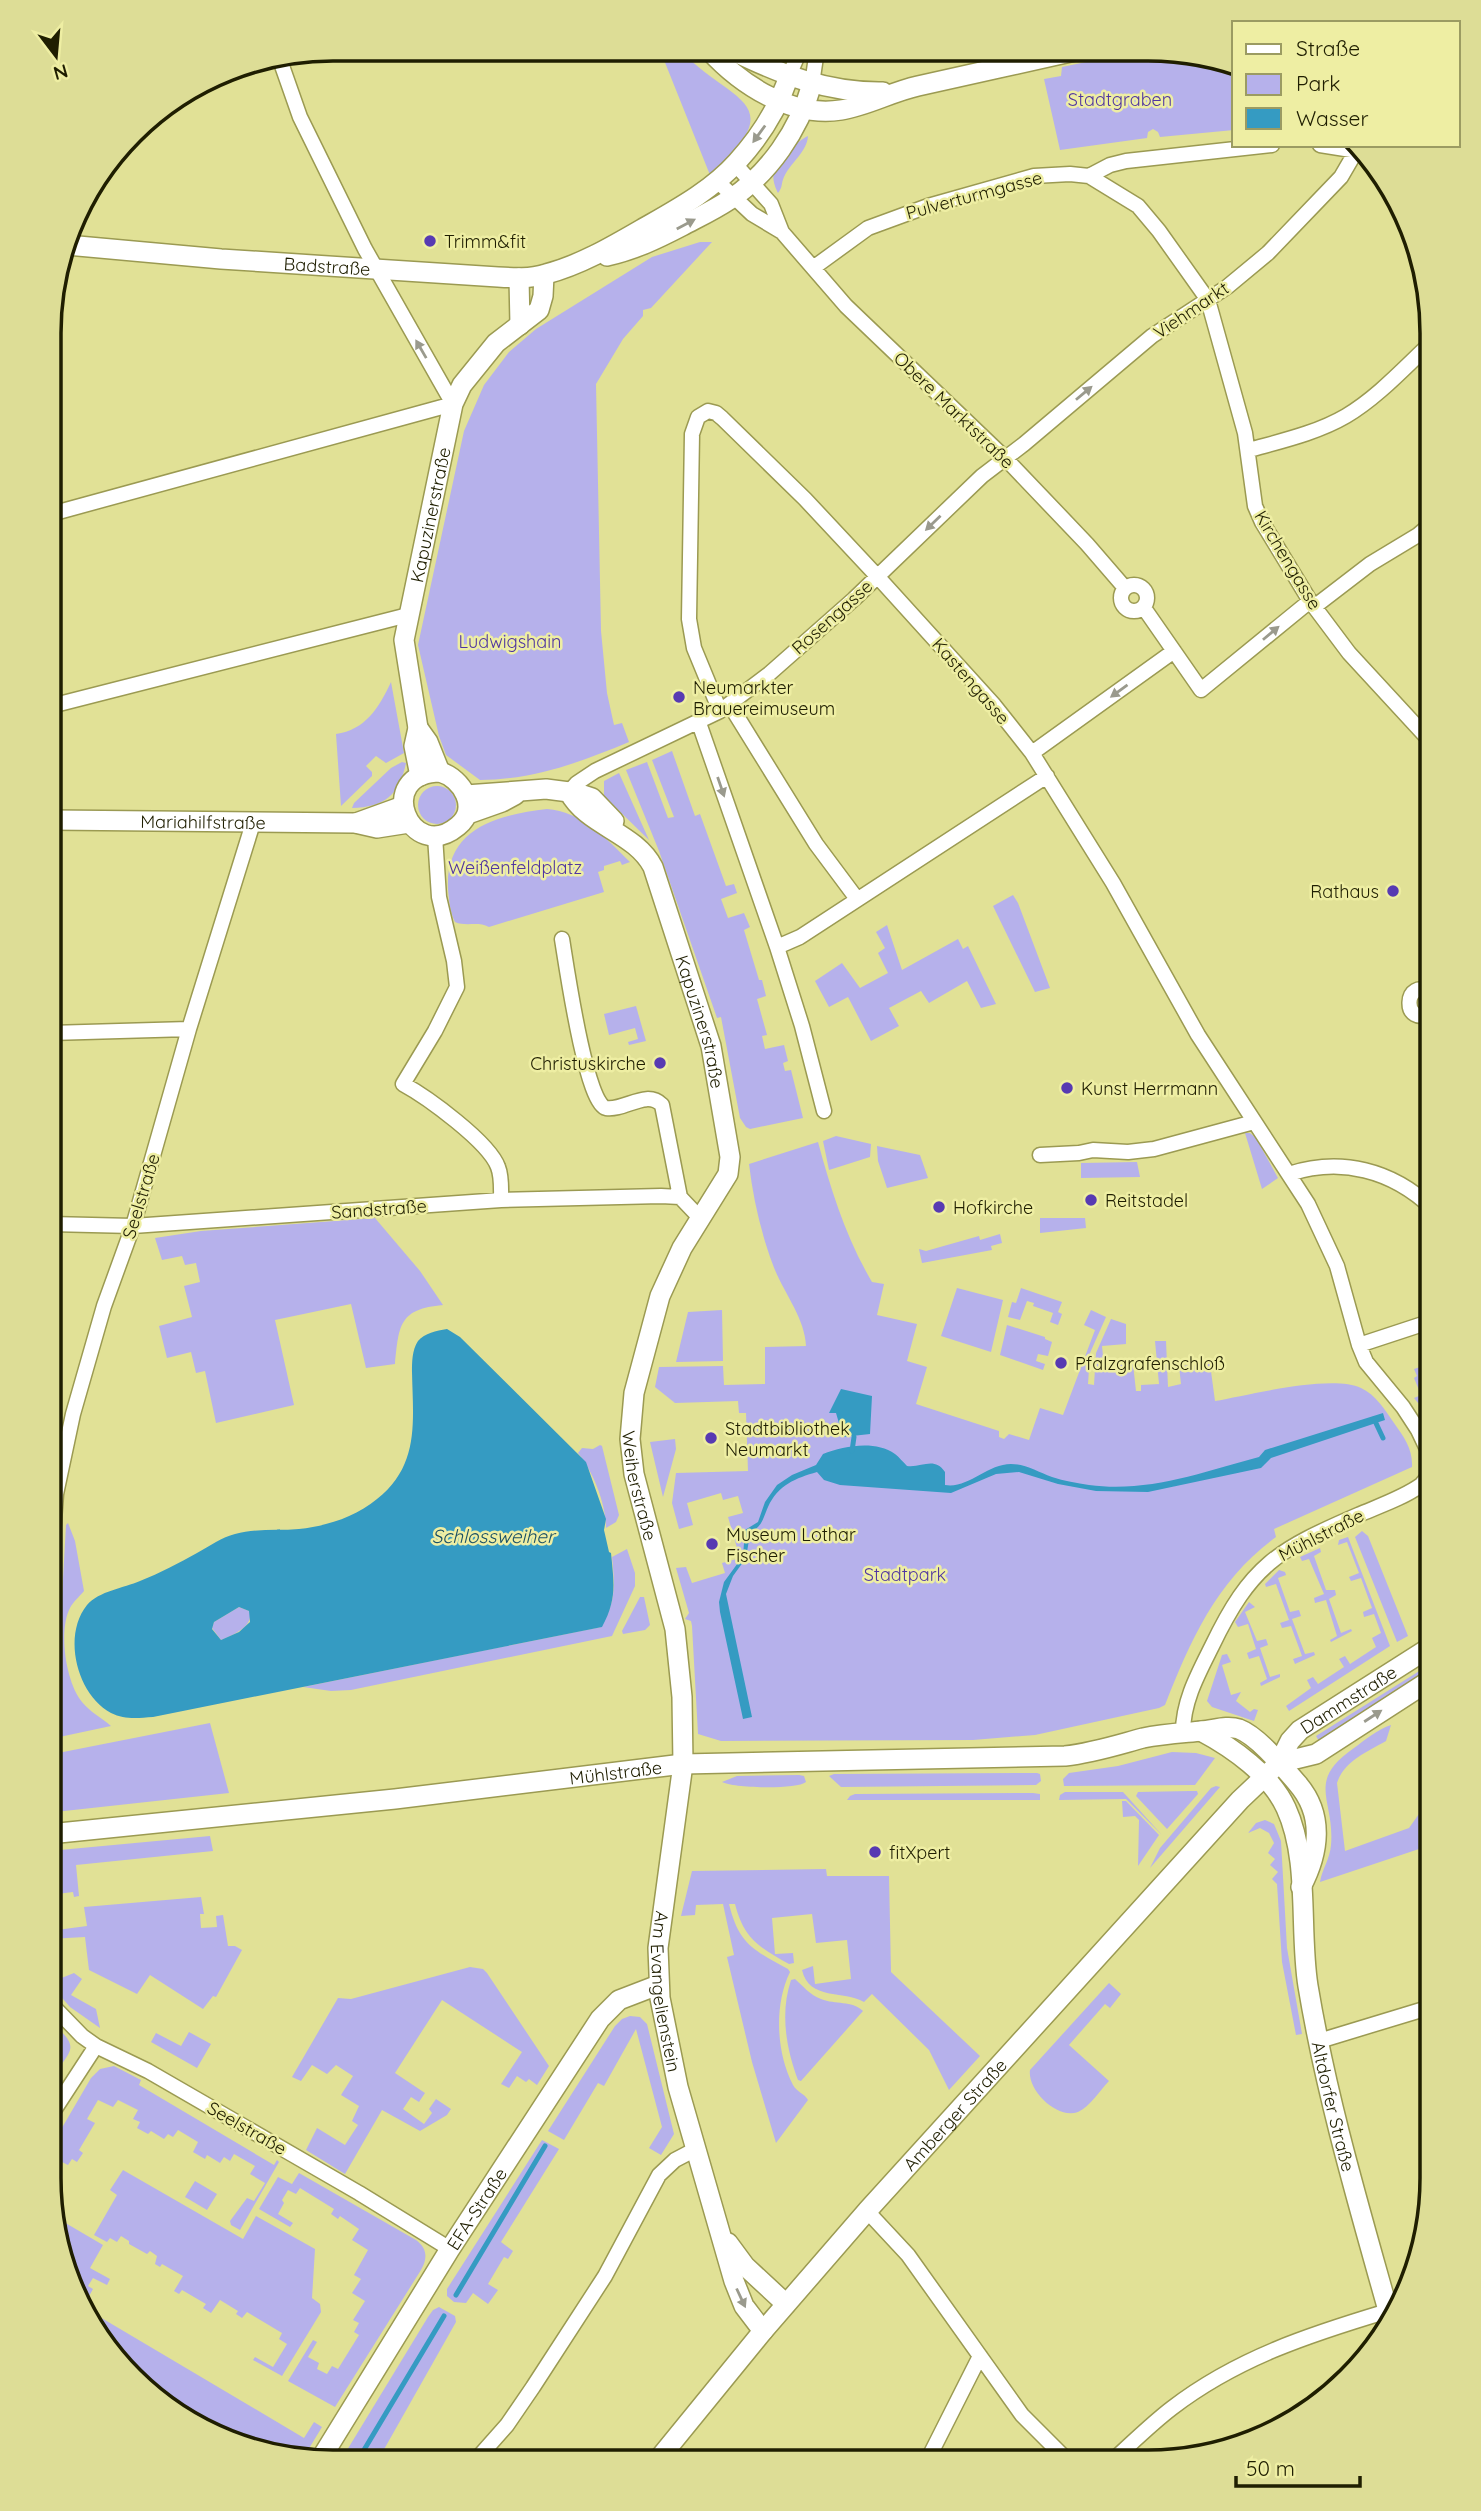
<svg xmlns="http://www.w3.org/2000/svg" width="1481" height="2511" font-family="Quicksand,sans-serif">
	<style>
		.green { fill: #b6b1eb }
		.water { fill: #359bc2; fill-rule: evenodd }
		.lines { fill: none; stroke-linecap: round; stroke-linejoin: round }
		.stream { stroke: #359bc2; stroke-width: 5 }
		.street-casing { stroke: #9b9a52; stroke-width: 17 }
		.secondary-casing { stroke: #9b9a52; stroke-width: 22 }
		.street { stroke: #fff; stroke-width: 14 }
		.secondary { stroke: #fff; stroke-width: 19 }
		.oneway { fill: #9a9a8d }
		.poi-dot { fill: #573ab2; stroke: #eeeea3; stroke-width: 2.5 }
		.labels { text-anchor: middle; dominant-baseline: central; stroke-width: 5; stroke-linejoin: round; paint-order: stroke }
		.park-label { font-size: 18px; fill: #4f35a1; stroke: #eeeea3 }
		.street-label { font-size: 18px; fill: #1f1e01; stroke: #eeeea3 }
		.poi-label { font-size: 18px; fill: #1f1e01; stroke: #eeeea3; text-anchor: start }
		.water-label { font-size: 19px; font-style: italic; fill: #1a5065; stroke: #eeeea3 }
		.rim { fill: none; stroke: #1f1e01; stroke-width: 3.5 }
	</style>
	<rect width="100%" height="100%" fill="#e1e196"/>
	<path class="green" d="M660,50H680C731,104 793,100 710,175Z
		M1139,51H1186L1234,65V130L1160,137L1158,132L1153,129L1148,132L1147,138L1060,150L1044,79L1061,76L1062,67Z
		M808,136C807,152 791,162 784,177C781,183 783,187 778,193C775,187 771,177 775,170C780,158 797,141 808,136Z
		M700,242H712L651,308L643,310V316L623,339L596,384L601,631L607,693L614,725L622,723L629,742C581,762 533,780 480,780L446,755L439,736L418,645L464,431L484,385L509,352L536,329L652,257Z
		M391,682L404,753L386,763L376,756L366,766L372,772V776L341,806L336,734C365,730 379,708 391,682Z
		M672,751L695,816L700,814L726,886L734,884L737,893L721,899L728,918L744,913L750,927L744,930L759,980H762L766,996L757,999L767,1035L762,1036L765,1049L784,1045L788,1061L783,1063L785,1071L791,1070L803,1118L750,1129L746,1127L740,1118L721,1017L717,1018L659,851L626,770L647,762L668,818L674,817L652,760Z
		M402,762L406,763C399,796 384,807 352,808L354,803L391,768Z
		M619,773L649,840L604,796V781Z
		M418 805a19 19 0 1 1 38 0a19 19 0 1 1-38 0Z
		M547,809C581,811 607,839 630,862L622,865L620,861L604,866V870L598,872L604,892L489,927C478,921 466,927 455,922C450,912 449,901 448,889C445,828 497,815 547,809Z
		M1013,895L1018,903L1050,988L1035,992L993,906Z
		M887,925L902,970L958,939L963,949L968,946L996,1004L981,1008L967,981L929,1003L921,991L889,1008L899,1026L871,1041L848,997L829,1007L815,981L842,963L860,988L888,973L878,953L885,948L876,932Z
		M636,1006L646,1041L629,1045L628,1042L638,1039L635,1028L609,1035L604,1014Z
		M1245,1133H1250L1256,1138L1278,1178L1262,1189Z
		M836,1136L871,1144L870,1157L829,1170L823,1141Z
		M818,1142C831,1190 846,1238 872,1282L884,1284L877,1315L917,1324L907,1361L927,1367L916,1404L999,1431V1437L1004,1439L1009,1434L1029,1440L1040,1408L1063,1415L1095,1330L1084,1325L1091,1310L1106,1317L1090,1353L1088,1384L1094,1385L1096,1353L1111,1319L1126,1324V1344L1102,1346L1104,1366L1133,1364L1136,1391H1141V1385L1159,1384L1155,1341H1166L1168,1387L1181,1384L1179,1366L1210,1364L1215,1401C1249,1395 1331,1374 1361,1388C1376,1395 1385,1410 1394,1423C1404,1437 1413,1449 1412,1467L1274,1529L1276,1537C1217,1580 1191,1639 1165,1705L1159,1708L1035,1735L973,1740L721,1741L698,1734L692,1626L691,1621L685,1619L689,1613L676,1568L686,1567L692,1583L725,1573L722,1563L740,1558L728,1517L743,1513L738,1496L723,1500L721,1493L687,1503L693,1525L679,1529L672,1503L676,1473L748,1471L746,1413H739L738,1401L675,1403L655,1387L659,1367L723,1366L724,1385L765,1384V1347L806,1346C805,1318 783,1292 773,1265C761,1233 753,1198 749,1164Z
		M877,1146L920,1155L928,1178L887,1188L878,1161Z
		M1137,1162L1140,1177L1081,1178V1163Z
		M375,1218L420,1271L443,1305C399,1309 399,1325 395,1364L366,1368L351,1304L275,1320L294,1405L216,1423L205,1371L196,1373L191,1352L167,1358L159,1326L192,1317L184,1286L200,1282L196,1263L185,1265L182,1256L162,1260L155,1238L201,1231Z
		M1040,1218H1085L1086,1228L1040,1233Z
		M1000,1234L1002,1243L991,1246L992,1250L922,1263L919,1249L926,1251L979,1236L980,1240Z
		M957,1288L1003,1300L991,1352L941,1336Z
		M1021,1288L1062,1302L1058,1312L1062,1314L1058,1325L1050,1322L1053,1313L1033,1306L1034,1303L1027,1301L1020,1320L1008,1317L1012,1302L1016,1303Z
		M722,1310L723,1361L676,1362L688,1312Z
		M1007,1325L1045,1337V1339L1052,1342L1048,1356L1038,1354L1036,1361L1045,1364L1043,1370L1000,1355Z
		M1432,1363V1399L1418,1403L1414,1398L1421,1395L1414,1378L1417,1376L1414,1369Z
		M675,1439L676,1449L663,1497L650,1442Z
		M600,1445L602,1446L619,1515L616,1522L606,1528C606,1504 593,1471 578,1453L582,1448L593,1449Z
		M68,1523L75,1541L84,1591C79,1597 73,1602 70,1608C58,1631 66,1683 82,1702C90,1712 102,1718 111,1726L50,1739V1701L62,1597L66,1525Z
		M1362,1531L1368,1536L1408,1636L1397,1642L1355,1537Z
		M1348,1537L1390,1646L1289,1711L1286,1706L1311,1688L1307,1680L1313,1677L1318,1684L1344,1667L1339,1659L1345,1656L1350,1664L1376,1647L1372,1638L1381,1633L1374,1614L1364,1617L1363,1612L1372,1608L1361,1578L1351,1581L1349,1577L1359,1573L1347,1542L1338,1545L1339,1540Z
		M1320,1548L1321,1552L1314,1556L1326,1590H1335L1336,1595L1329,1599L1341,1633L1351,1629L1352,1631L1331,1642L1330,1640L1337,1636L1326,1600L1315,1603L1314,1598L1324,1594L1309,1559L1302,1561L1300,1557Z
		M627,1549L635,1573V1586L612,1636L351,1690L331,1691L303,1687L601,1627C616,1601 615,1586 612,1557Z
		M1279,1570L1285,1572L1286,1575L1278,1578L1290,1612L1299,1610L1301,1616L1292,1619L1305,1654L1314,1652L1315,1655L1295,1664L1293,1659L1302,1656L1291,1626L1282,1628L1280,1623L1289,1620L1276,1584L1266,1587L1265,1584Z
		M640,1597H644L650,1625L645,1630L623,1634L622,1631Z
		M1249,1602L1255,1607L1245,1612L1257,1641L1266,1639L1268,1645L1260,1648L1270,1677L1280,1674V1677L1261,1686L1260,1683L1267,1679L1259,1656L1249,1659L1247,1653L1256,1649L1248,1624L1238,1627L1235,1622Z
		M239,1607L249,1611C255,1626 233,1635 221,1640L212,1628L214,1622Z
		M1227,1654L1231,1662L1222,1665L1231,1695L1241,1692L1236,1701L1250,1712L1254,1709L1258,1710L1254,1721L1212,1707L1207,1701L1222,1655Z
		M1432,1663V1670L1319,1741L1316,1736Z
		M210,1723L229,1793L55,1812L58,1753Z
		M1391,1725L1386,1741C1367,1752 1344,1761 1337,1783L1345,1851L1409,1828L1431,1797V1830L1425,1841V1847L1320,1882C1322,1869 1330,1859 1331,1845C1335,1799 1305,1782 1354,1748C1365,1740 1378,1729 1391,1725Z
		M1172,1752L1196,1753L1215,1758L1195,1785L1064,1786L1063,1779L1069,1773L1118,1766Z
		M1037,1773L1040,1774L1041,1781L1036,1785L841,1787L829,1776L834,1774Z
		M799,1775L804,1776L806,1782C796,1790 733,1788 722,1782L737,1776Z
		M1216,1786L1220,1787L1150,1868L1160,1848L1211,1788Z
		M1191,1791H1197L1198,1794L1167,1829L1136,1796L1138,1792Z
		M1065,1792H1123L1162,1835L1126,1799L1059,1800L1060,1795Z
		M1033,1793L1040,1794V1800H847L850,1796L855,1794Z
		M1122,1801H1126L1159,1835L1138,1866L1139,1820L1135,1816L1123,1817Z
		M1265,1820L1274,1824L1281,1841L1287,1948L1302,2034L1296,2035L1282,1962L1277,1884L1272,1879L1278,1872L1270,1865L1275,1859L1268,1853L1274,1843L1269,1833L1260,1828L1248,1833L1256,1823Z
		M210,1836L213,1851L76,1865L79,1896L74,1897L73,1892L57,1894V1897L49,1898V1851Z
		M826,1869L827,1876H889L891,1972L980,2056L949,2090L929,2050L872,1994L864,2002C844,1990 809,2001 802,1970L813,1966L815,1984L851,1979L847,1940L816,1943L812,1914L772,1918L775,1954L793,1953L794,1963L789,1964C759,1947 744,1939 735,1904H729C739,1945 754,1950 788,1969L790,1972C774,2005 776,2052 793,2085C797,2092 805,2094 808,2100L776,2143L752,2062L727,1957L734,1955L723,1904L696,1905L695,1915L681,1916L692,1871Z
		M201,1897L204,1914H200L201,1928L217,1927L216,1916L223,1915L228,1946H235L242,1950L216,1997L213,1996L203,2009L150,1975L137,1994L89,1970L85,1937L49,1939V1931L87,1926L84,1907Z
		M470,1967L483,1969L487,1973L549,2066L537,2085L529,2079L526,2082L517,2076L509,2088L501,2084L522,2052L442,2000L395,2073L425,2093L419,2102L411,2097L403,2109L424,2124L432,2113L429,2109L436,2099L451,2109L447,2115L420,2131L382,2110L345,2174L306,2150L317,2128L345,2145L358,2125L352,2121L359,2106L341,2095L353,2076L336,2065L327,2074L312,2065L301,2081L292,2077L338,1998L351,1999Z
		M74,1973L82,1979L71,1995L96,2009L100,2028L70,2007L49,1983Z
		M795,1979C803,1986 810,1995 821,1999C836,2005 851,2000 863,2011L801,2081L798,2080C786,2048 780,2013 791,1980Z
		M1109,1983L1121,1994L1110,2008L1105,2004L1069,2045L1109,2081C1100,2090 1090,2107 1078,2112C1057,2120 1027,2090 1030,2070Z
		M630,2016L640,2017L647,2024L674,2134L661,2155L649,2148L662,2127L636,2029L604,2086L598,2083L564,2140L548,2131L615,2026L622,2019Z
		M49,2021C85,2050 69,2049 49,2083Z
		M189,2032L211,2044L197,2068L151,2042L156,2033L181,2046Z
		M114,2066L141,2080L139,2085L274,2165L277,2160L279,2162L240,2230L231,2225L230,2221L247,2198L254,2201L265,2183L250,2174L255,2166L234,2154L230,2161L224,2157L220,2163L207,2155L205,2159L193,2152L198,2142L178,2130L173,2137L168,2134L164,2139L151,2131L148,2134L137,2128L140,2122L133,2119L138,2110L118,2100L113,2107L98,2100L87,2119L95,2123L79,2150L83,2153L77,2162L72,2159L68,2165L60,2161L49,2178V2150L91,2078L100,2069Z
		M542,2140L559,2149L501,2242L513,2251L508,2259L504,2257L488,2284L498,2290L488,2304L473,2293L466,2303L454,2302L447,2296V2289Z
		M123,2170L243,2239L256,2216L315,2249L312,2298L320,2304L321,2312L282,2376L253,2360L255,2357L273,2367L287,2344L279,2339L282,2333L247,2312L242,2318L236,2314L238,2311L220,2300L211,2313L203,2308L206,2304L182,2290L179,2294L174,2291L183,2276L162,2264L160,2267L155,2264L157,2256L150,2251L147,2254L129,2244V2241L121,2236L117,2242L110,2238L107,2242L94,2235L117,2195L110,2190Z
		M299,2173L416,2240C427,2248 428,2258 421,2270L335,2407L288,2381L313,2340L317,2342L308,2357L319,2363L317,2369L327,2374L332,2366L338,2369L359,2335L354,2332L359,2323L353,2320L365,2301L352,2293L361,2279L354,2275L368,2250L352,2240L359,2229L340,2216L338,2219L331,2214L334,2209L300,2188L296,2194L288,2190L282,2200L284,2203L278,2214L293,2223L290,2227L259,2209L278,2177L292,2184Z
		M195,2181L217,2194L207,2210L185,2197Z
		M57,2218L103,2245L90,2268L110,2279L107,2285L93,2278L88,2286L93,2289L83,2307L304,2438L314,2422L322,2427L302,2460L233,2443L208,2427L210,2422L174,2403L171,2407L165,2404L166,2400L147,2390L107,2351L70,2286Z
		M439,2307L455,2316L456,2322L378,2460H341L428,2317L433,2310Z"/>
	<path class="water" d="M447,1329L460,1337L586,1462L606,1519L604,1530L609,1552L611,1553C614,1584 617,1599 602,1627L153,1717C138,1718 125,1720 111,1713C77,1695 62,1636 87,1605C99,1591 124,1588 140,1581C160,1573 179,1563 197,1553C210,1546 222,1537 235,1534C256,1528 278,1531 299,1529C327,1526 355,1517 377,1499C420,1465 413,1421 412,1372C412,1362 412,1350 418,1341C425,1333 436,1331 447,1329ZM239,1607L249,1611L250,1622L239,1632L221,1640L212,1629L214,1622Z
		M841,1389L872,1396L870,1434L843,1437L836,1413H829Z
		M1383,1413L1385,1420L1271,1458L1261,1468L1148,1492L1096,1491L1058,1484L1019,1472L996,1474L951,1493L840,1485L824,1480L817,1472C796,1478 778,1485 768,1507C762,1521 763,1524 750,1534L746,1558L733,1576L726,1594L752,1717L743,1719L720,1612L719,1602L724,1582L743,1556L745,1530L758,1522L765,1502L777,1485L792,1475L816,1465L823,1454C844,1446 875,1440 895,1454C899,1457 903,1462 907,1466C922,1468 934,1456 945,1472V1485C968,1489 987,1464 1011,1464C1026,1464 1038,1472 1052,1477C1064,1481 1077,1483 1089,1485C1149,1493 1202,1472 1259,1457L1265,1450Z"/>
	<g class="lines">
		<path class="stream" d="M1374,1419L1383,1438
			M852,1451L854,1437
			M456,2295L545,2146
			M358,2460L444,2316"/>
		<defs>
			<path id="street" d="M789,76L800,50
				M812,84L817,50
				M1320,145L1364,152
				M735,164L771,204L782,232
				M1089,176L1138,206L1159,231L1208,300L1245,433L1255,506L1262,522L1310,601L1349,653L1432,743
				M717,181L752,214L782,232L846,306L1005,458L1087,544L1125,588
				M813,268L868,228L928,206L1034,176L1070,174L1089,176L1110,165L1126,161L1272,145
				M1249,450C1281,441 1317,433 1346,416C1378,397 1405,367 1432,342
				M51,514L453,404L365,249L300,117L280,60
				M1121 598a13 13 0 1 1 26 0a13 13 0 1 1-26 0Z
				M1314,607L1370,564L1418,535L1432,523
				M1144,608L1201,690L1310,601
				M730,705L816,844L857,899
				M51,706L408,615
				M720,711L694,648L689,619L692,434L698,417L708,411L716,413L722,418L805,499L877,576L994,705L1032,753L1113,883L1198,1035L1308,1204L1337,1266L1359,1345L1366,1362L1403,1407L1418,1430L1429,1453L1431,1473L1421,1485C1403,1498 1379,1506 1358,1515C1277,1550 1251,1565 1212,1646C1198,1674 1183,1701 1183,1732
				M699,723L777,947L802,1026L824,1111
				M1032,753L1174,651
				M569,792L577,783L595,771L720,711L769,674L854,599L982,476L1024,444L1152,336L1227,287L1268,253L1341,177L1359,146
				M435,836L439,897L454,961L457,987L435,1031L403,1084C427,1097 489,1142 498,1167C502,1177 501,1189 501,1200
				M562,939C566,963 586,1104 606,1108C625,1111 646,1089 662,1105L680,1197
				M777,947L800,937L1047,776
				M1432,1011C1401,1032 1403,973 1432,994
				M50,1033L189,1029
				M1040,1155L1079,1153L1093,1150L1128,1152L1154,1149L1254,1122
				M1289,1174C1341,1157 1392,1170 1432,1208
				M50,1224L133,1226L501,1200L661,1196L680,1197L700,1218
				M1359,1345L1432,1321
				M50,1574L56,1494L73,1414L104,1306L133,1226L189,1029L253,823
				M49,2002L82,2036L96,2046L148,2071L359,2193L450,2249
				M1319,2041L1431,2007
				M49,2118L96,2046
				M867,2211L908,2255L1022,2415L1069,2462
				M476,2460L507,2425L533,2387L605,2276L659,2175L675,2160L696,2149
				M927,2461L980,2356
				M1111,2462C1131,2444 1151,2424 1172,2408C1237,2358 1311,2334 1388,2311"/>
			<g id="secondary">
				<path d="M709,50C740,84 791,118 841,110C867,106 891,92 918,86C970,74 1023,63 1075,51"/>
				<path d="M731,50C780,74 827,93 883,92"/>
				<path id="s1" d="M67,245L221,259L498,277C514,278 530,279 546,274C580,265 611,247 642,229C675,210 711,191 737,162C760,137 778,108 789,76"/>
				<path d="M607,256C634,250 657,239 682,226C697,218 714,210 729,200C769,174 799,130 812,84"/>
				<path d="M519,278L520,325"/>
				<path d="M418,728L428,742L440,772"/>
				<path d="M440,772C462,778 480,809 458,826C410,866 373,773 440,772Z"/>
				<path id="s2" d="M420,776L414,746L418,728L404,640L453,404L462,385L496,343L539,310L543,296L544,275"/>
				<path id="s3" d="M569,792C587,826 635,832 653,867L711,1046L730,1157L728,1174L682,1248L660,1296L634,1393L630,1439L634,1474L675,1629L682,1697L683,1764L658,1948L660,1998L678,2087L734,2281L744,2306L763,2331"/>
				<path d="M466,795L546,789L577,793L592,798L614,821"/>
				<path d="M468,814L502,802L515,795"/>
				<path id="s4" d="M51,820L355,823L377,828L409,823"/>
				<path d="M356,823L403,806"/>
				<path id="s5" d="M1201,1731C1233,1748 1271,1775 1286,1808C1310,1860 1299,1930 1308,1986C1327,2100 1360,2210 1391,2321"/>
				<path d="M1279,1763L1316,1754L1432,1679"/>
				<path id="s6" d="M49,1834L395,1799L683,1764L1065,1756C1093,1753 1117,1745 1143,1738C1163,1734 1182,1733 1202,1731C1214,1730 1227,1725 1239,1729C1258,1736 1284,1768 1297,1783C1325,1815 1319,1853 1301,1887"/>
				<path d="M728,2243L745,2266L786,2304"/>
				<path id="s7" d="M320,2460L450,2249L600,2019L619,2000L658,1985"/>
				<path id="s8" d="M657,2461L763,2331L867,2211L1240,1800L1279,1763L1290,1741L1300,1730L1432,1646"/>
			</g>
		</defs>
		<use href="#street" class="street-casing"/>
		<use href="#secondary" class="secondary-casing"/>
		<use href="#street" class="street"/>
		<use href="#secondary" class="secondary"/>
	</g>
	<defs><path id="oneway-solid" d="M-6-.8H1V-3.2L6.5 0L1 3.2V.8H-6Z" transform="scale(1.75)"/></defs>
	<g class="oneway">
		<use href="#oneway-solid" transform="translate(759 134) rotate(126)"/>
		<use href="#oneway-solid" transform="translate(686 224) rotate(-28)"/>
		<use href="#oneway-solid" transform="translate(421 349) rotate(-120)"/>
		<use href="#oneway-solid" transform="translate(1084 393) rotate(-40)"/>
		<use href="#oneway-solid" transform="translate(933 523) rotate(136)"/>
		<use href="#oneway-solid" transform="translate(1271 633) rotate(-40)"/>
		<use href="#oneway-solid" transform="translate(1119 691) rotate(144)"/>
		<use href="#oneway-solid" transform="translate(721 787) rotate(71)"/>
		<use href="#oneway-solid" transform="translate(1373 1716) rotate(-33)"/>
		<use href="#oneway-solid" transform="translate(741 2298) rotate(65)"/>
	</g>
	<g class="poi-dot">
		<circle cx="430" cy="241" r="7"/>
		<circle cx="679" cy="697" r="7"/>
		<circle cx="1393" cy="891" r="7"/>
		<circle cx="660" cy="1063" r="7"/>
		<circle cx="1067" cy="1088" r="7"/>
		<circle cx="1091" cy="1200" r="7"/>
		<circle cx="939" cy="1207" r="7"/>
		<circle cx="1061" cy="1363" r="7"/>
		<circle cx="711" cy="1438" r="7"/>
		<circle cx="712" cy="1544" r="7"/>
		<circle cx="875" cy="1852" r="7"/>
	</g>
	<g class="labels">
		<g class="park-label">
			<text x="1120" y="99">Stadtgraben</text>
			<text x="510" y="641">Ludwigshain</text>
			<text x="515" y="867">Weißenfeldplatz</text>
			<text x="905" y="1574">Stadtpark</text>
		</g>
		<g class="street-label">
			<text transform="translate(974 195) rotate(-15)">Pulverturmgasse</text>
			<text stroke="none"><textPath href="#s1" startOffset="261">Badstraße</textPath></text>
			<text transform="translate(1191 310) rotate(-34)">Viehmarkt</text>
			<text transform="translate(954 410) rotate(44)">Obere Marktstraße</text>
			<text stroke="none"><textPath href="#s2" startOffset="266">Kapuzinerstraße</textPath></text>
			<text transform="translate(1288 560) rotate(59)">Kirchengasse</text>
			<text transform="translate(832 617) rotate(-42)">Rosengasse</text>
			<text transform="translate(971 681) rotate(49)">Kastengasse</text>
			<text stroke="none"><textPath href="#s4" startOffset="152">Mariahilfstraße</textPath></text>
			<text stroke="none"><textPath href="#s3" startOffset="276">Kapuzinerstraße</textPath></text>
			<text transform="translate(141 1196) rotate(-73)">Seelstraße</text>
			<text transform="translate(379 1209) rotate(-4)">Sandstraße</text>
			<text stroke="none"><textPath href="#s3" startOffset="766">Weiherstraße</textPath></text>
			<text transform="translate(1321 1535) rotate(-27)">Mühlstraße</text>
			<text stroke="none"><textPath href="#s8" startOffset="1032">Dammstraße</textPath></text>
			<text stroke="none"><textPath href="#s6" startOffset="570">Mühlstraße</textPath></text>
			<text stroke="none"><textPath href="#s3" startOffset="1279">Am Evangelienstein</textPath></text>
			<text stroke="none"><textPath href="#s5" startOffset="420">Altdorfer Straße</textPath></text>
			<text stroke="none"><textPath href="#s8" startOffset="457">Amberger Straße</textPath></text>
			<text transform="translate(247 2128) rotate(30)">Seelstraße</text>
			<text stroke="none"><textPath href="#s7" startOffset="296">EFA-Straße</textPath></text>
		</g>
		<g class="poi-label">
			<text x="444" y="241">Trimm&amp;fit</text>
			<text x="693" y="687">Neumarkter<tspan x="693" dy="21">Brauereimuseum</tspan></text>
			<text x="1379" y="891" text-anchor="end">Rathaus</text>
			<text x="646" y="1063" text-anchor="end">Christuskirche</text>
			<text x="1081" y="1088">Kunst Herrmann</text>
			<text x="1105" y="1200">Reitstadel</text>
			<text x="953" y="1207">Hofkirche</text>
			<text x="1075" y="1363">Pfalzgrafenschloß</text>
			<text x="725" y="1428">Stadtbibliothek<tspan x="725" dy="21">Neumarkt</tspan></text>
			<text x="726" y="1534">Museum Lothar<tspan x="726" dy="21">Fischer</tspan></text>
			<text x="889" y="1852">fitXpert</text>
		</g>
		<g class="water-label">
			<text x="493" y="1536">Schlossweiher</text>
		</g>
	</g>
	<path d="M0 0H1481V2511H0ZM333 61H1148A272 272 0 0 1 1420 333V2178A272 272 0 0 1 1148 2450H333A272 272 0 0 1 61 2178V333A272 272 0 0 1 333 61Z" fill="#dddd96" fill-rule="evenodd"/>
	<path class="rim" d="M333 61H1148A272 272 0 0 1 1420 333V2178A272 272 0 0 1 1148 2450H333A272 272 0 0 1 61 2178V333A272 272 0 0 1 333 61Z"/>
	<rect x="1232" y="21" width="228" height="126" fill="#eeeea3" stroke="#9b9b62" stroke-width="2"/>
	<rect x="1246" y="44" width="35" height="10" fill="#ffffff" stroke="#9b9b62" stroke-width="2"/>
	<text x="1296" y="56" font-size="21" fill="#1f1e01">Straße</text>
	<rect x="1246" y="74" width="35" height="21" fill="#b6b1eb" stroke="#9b9b62" stroke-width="2"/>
	<text x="1296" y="91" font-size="21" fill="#1f1e01">Park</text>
	<rect x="1246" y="108" width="35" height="21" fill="#359bc2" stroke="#9b9b62" stroke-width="2"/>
	<text x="1296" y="126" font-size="21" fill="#1f1e01">Wasser</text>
	<g transform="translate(56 56) rotate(164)" stroke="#eeeea3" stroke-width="5" paint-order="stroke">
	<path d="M0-5L12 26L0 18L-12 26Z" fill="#1f1e01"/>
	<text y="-10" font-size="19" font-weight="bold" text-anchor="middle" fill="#1f1e01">N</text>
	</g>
	<path d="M1236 2476v10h124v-10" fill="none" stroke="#1f1e01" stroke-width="3.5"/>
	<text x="1246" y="2476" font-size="21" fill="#1f1e01" stroke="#eeeea3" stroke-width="5" paint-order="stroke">50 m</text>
</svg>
